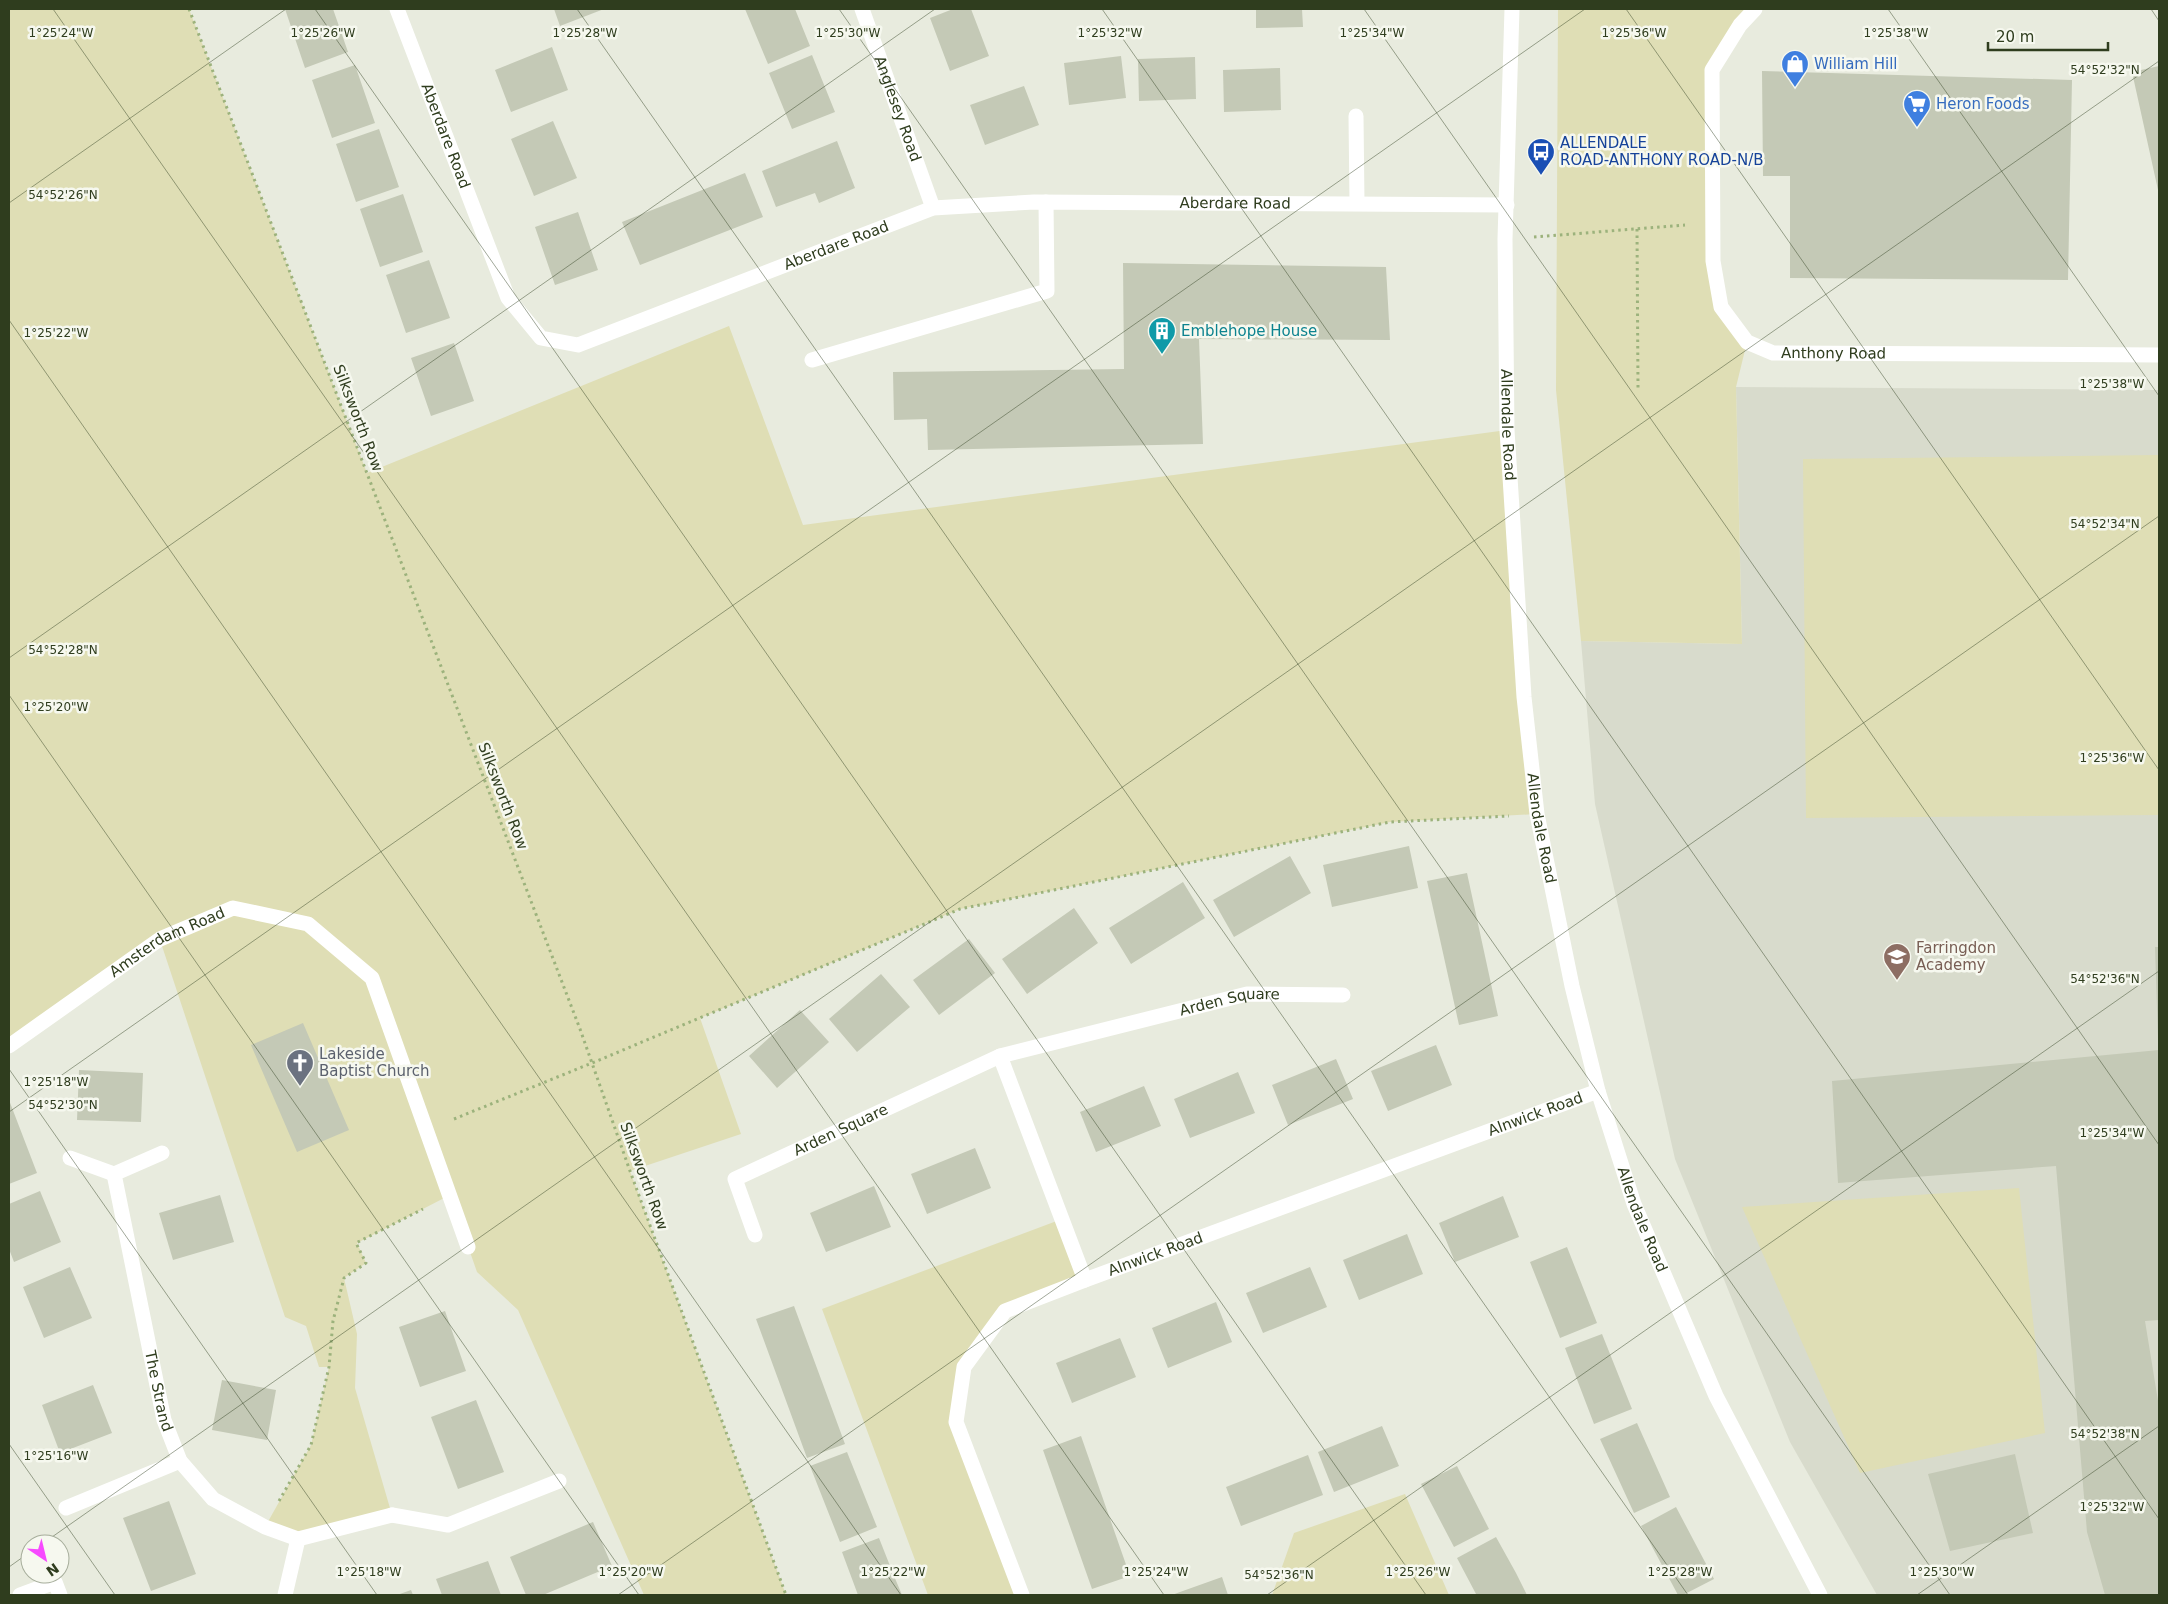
<svg xmlns="http://www.w3.org/2000/svg" width="2168" height="1604" font-family="'DejaVu Sans',sans-serif">
	<style>
		.built { fill: #d8dbcc }
		.green { fill: #dfdeb5 }
		.building { fill: #c4c9b6 }
		.lines { fill: none; stroke-linecap: round; stroke-linejoin: round }
		.path { stroke: #9cb27c; stroke-width: 3; stroke-dasharray: 2.5 4; stroke-linecap: butt }
		.service { stroke: #fff; stroke-width: 15 }
		.minor { stroke: #fff; stroke-width: 15 }
		.tertiary { stroke: #fff; stroke-width: 15 }
		.ticks { fill: none; stroke: #2f3d1e; stroke-width: 1; stroke-opacity: 0.45 }
		.labels { text-anchor: middle; dominant-baseline: central; stroke-width: 5; stroke-linejoin: round; paint-order: stroke }
		.shop-label { font-size: 15px; fill: #366cbe; stroke: #f6f8ef; text-anchor: start }
		.street-label { font-size: 15px; fill: #2f3d1e; stroke: #f6f8ef }
		.transit-label { font-size: 15px; fill: #164399; stroke: #f6f8ef; text-anchor: start }
		.culture-label { font-size: 15px; fill: #0d838f; stroke: #f6f8ef; text-anchor: start }
		.education-label { font-size: 15px; fill: #785e54; stroke: #f6f8ef; text-anchor: start }
		.worship-label { font-size: 15px; fill: #5b616d; stroke: #f6f8ef; text-anchor: start }
		.ticks-label { font-size: 12px; text-anchor: middle; fill: #2f3d1e; stroke: #f6f8ef; stroke-width: 5; stroke-linejoin: round; paint-order: stroke }
	</style>
	<rect width="100%" height="100%" fill="#e8ebde"/>
	<path class="built" d="M1736,387L2159,390V1595H1877L1790,1442L1675,1159L1595,804L1581,641L1742,644Z"/>
	<path class="green" d="M9,9H189L367,473L729,326L803,525L1507,430L1537,814L1390,822L960,909L700,1018L741,1134L630,1171L786,1595H644L518,1310L477,1272L450,1195L357,1243L366,1263L344,1278L357,1334L355,1388L392,1515L298,1539L265,1527L311,1445L329,1367H319L306,1326L285,1317L160,940L9,1046Z
		M1558,9H1759L1712,71L1721,307L1747,342L1736,387L1742,644L1581,641L1556,390Z
		M2159,455V815L1806,818L1803,459Z
		M2019,1188L2045,1433L1860,1473L1742,1207Z
		M1062,1219L1085,1280L1005,1311L964,1367L956,1422L1022,1595H928L822,1309Z
		M1405,1494L1449,1595H1272L1294,1533Z"/>
	<path class="building" d="M285,9H333L348,52L305,68Z
		M554,9H604L560,26Z
		M745,9H795L810,46L768,64Z
		M953,9H971L989,56L950,71L930,18Z
		M1256,9H1302L1303,27L1256,28Z
		M552,47L568,90L511,112L495,70Z
		M812,55L835,112L792,129L769,73Z
		M1121,56L1126,98L1069,105L1064,63Z
		M1195,57L1196,99L1139,101L1138,59Z
		M355,65L375,123L332,138L312,80Z
		M2159,66V190H2158L2132,72Z
		M1280,68L1281,110L1224,112L1223,70Z
		M1762,71L2072,80L2068,280L1790,278V176H1763Z
		M1024,86L1039,125L985,145L970,105Z
		M553,121L577,178L534,196L511,139Z
		M379,129L399,187L356,202L336,144Z
		M837,141L855,188L819,203L815,193L776,207L762,171Z
		M745,173L763,217L640,265L622,222Z
		M403,194L423,252L380,267L360,209Z
		M578,212L598,270L555,285L535,227Z
		M429,260L450,318L406,333L386,275Z
		M1123,263L1386,267L1390,340L1199,339L1203,444L928,450L927,419L894,420L893,372L1124,369Z
		M454,343L474,401L431,416L411,358Z
		M1409,846L1418,888L1332,907L1323,865Z
		M1290,856L1311,893L1234,937L1213,900Z
		M1467,873L1498,1016L1459,1025L1427,881Z
		M1183,882L1205,918L1131,964L1109,928Z
		M1074,908L1098,943L1027,994L1002,959Z
		M969,939L995,973L939,1015L913,980Z
		M2155,947H2159V1037L2158,1038Z
		M881,974L910,1007L857,1052L829,1019Z
		M800,1010L829,1042L777,1088L749,1056Z
		M303,1023L349,1130L297,1152L251,1045Z
		M1436,1045L1452,1085L1388,1111L1371,1071Z
		M2159,1050V1320L2145,1321L2159,1407V1595H2105L2087,1532L2056,1166L1838,1183L1832,1081Z
		M1336,1059L1353,1099L1288,1125L1272,1085Z
		M79,1070L143,1073L141,1122L77,1120Z
		M1238,1072L1255,1113L1190,1138L1174,1099Z
		M1144,1086L1161,1126L1096,1152L1080,1112Z
		M9,1100L37,1173L9,1184Z
		M975,1148L991,1188L927,1214L911,1174Z
		M874,1186L891,1227L826,1252L810,1213Z
		M40,1191L61,1242L14,1262L9,1249V1204Z
		M220,1195L234,1242L173,1260L159,1213Z
		M1503,1196L1519,1237L1455,1262L1439,1223Z
		M1407,1234L1423,1274L1359,1300L1343,1260Z
		M1567,1247L1597,1323L1560,1338L1530,1262Z
		M70,1267L92,1318L44,1338L23,1287Z
		M1310,1267L1327,1307L1263,1333L1246,1293Z
		M1216,1302L1232,1342L1168,1368L1152,1328Z
		M794,1306L845,1444L807,1458L756,1319Z
		M445,1311L466,1371L420,1387L399,1327Z
		M1602,1334L1632,1409L1594,1424L1565,1348Z
		M1120,1338L1136,1377L1072,1403L1056,1363Z
		M222,1380L276,1390L267,1440L212,1430Z
		M93,1385L112,1433L60,1453L42,1405Z
		M476,1400L504,1472L458,1489L431,1417Z
		M1637,1423L1670,1497L1634,1513L1600,1439Z
		M1382,1426L1399,1466L1334,1492L1318,1452Z
		M1081,1436L1130,1576L1092,1589L1043,1450Z
		M847,1452L877,1527L840,1542L810,1466Z
		M2015,1454L2033,1533L1950,1551L1928,1474Z
		M1308,1455L1323,1495L1241,1526L1226,1487Z
		M1457,1466L1489,1529L1454,1547L1421,1484Z
		M169,1501L196,1574L151,1591L123,1518Z
		M1676,1507L1714,1579L1683,1595H1678L1641,1526Z
		M593,1522L612,1566L543,1595H526L510,1557Z
		M1496,1537L1516,1573L1527,1595L1476,1594L1457,1558Z
		M879,1538L894,1576L902,1595H858L842,1552Z
		M488,1561L501,1595H442L436,1579Z
		M1222,1577L1228,1595H1172L1180,1592Z
		M411,1590L413,1595H397Z"/>
	<g class="lines">
		<path class="path" d="M189,9L580,1029L630,1171L786,1595
			M1637,229L1638,388
			M1534,237L1685,225
			M454,1119L592,1063L960,909L1390,822L1509,816
			M279,1501L311,1445L329,1367L333,1321L344,1278L366,1263L356,1243L423,1209"/>
		<path class="service" d="M1356,116L1357,203
			M812,360L1047,291L1046,202
			M66,1508L180,1461
			M392,1515L448,1525L559,1481
			M20,1595L55,1582L60,1595"/>
		<g class="minor">
			<path id="s1" d="M397,9L508,298L541,338L578,345L933,208L1034,202L1507,205"/>
			<path id="s2" d="M862,9L933,208"/>
			<path id="s3" d="M1755,9L1740,25L1712,70L1713,261L1721,307L1747,342L1773,353L2159,355"/>
			<path id="s4" d="M9,1046L160,939L233,908L308,924L372,978L468,1247"/>
			<path d="M1000,1056L1085,1280"/>
			<path id="s5" d="M162,1153L114,1174L164,1420L180,1461L213,1499L265,1527L298,1539L285,1595"/>
			<path d="M70,1158L114,1174"/>
			<path id="s6" d="M755,1235L735,1179L1000,1056L1247,994L1343,995"/>
			<path d="M298,1539L392,1515"/>
			<path id="s7" d="M1022,1595L956,1422L964,1367L1005,1311L1085,1280L1598,1091"/>
		</g>
		<path class="tertiary" id="s8" d="M1512,9L1505,239L1507,430L1524,697L1537,814L1572,986L1598,1091L1634,1204L1716,1396L1820,1595"/>
	</g>
	<path class="ticks" d="M53,9L1164,1595M315,9L1426,1595M577,9L1688,1595M839,9L1950,1595M1102,9L2159,1519M1364,9L2159,1145M1626,9L2159,770M1888,9L2159,396M2151,9L2159,21M9,203L286,9M9,320L901,1595M9,658L935,9M9,695L639,1595M9,1069L377,1595M9,1112L1585,9M9,1444L115,1595M42,1544L2159,61M9,1567L30,1552M618,1595L2159,516M1267,1595L2159,971M1917,1595L2159,1426"/>
	<defs>
		<symbol id="shop-pin" viewBox="-11 -11 22 30"><path d="M0 17L-7.5 6A9.5 9.5 0 1 1 7.5 6Z" fill="#3f7fe0" stroke="#f6f8ef"/><path d="M-5-2.5h2.3a2.7 3.5 0 0 1 5.4 0H5L5.5 6h-11ZM-1.5-2.5h3a1.5 2.3 0 0 0-3 0Z" fill="#fff"/></symbol>
		<symbol id="supermarket-pin" viewBox="-11 -11 22 30"><path d="M0 17L-7.5 6A9.5 9.5 0 1 1 7.5 6Z" fill="#3f7fe0" stroke="#f6f8ef"/><path d="M-6-5.5h2.5l.6 2H6L4.5 2H-2.5L-4.4-4H-6ZM-1.5 3.2a1.3 1.3 0 1 0 .1 0ZM3 3.2a1.3 1.3 0 1 0 .1 0Z" fill="#fff"/></symbol>
		<symbol id="bus-pin" viewBox="-11 -11 22 30"><path d="M0 17L-7.5 6A9.5 9.5 0 1 1 7.5 6Z" fill="#1a4fb4" stroke="#f6f8ef"/><path d="M-5-6H5V4H4V6H2V4H-2V6H-4V4H-5ZM-3.5-4V0h7V-4ZM-3.5 1.2v1.5H-2V1.2ZM2 1.2v1.5H3.5V1.2Z" fill="#fff"/></symbol>
		<symbol id="building-pin" viewBox="-11 -11 22 30"><path d="M0 17L-7.5 6A9.5 9.5 0 1 1 7.5 6Z" fill="#0f9aa8" stroke="#f6f8ef"/><path d="M-4-6H4V6H1V3H-1V6H-4ZM-2.5-4.3h1.7v1.8h-1.7ZM.8-4.3h1.7v1.8H.8ZM-2.5-1h1.7V.8h-1.7ZM.8-1h1.7V.8H.8Z" fill="#fff"/></symbol>
		<symbol id="school-pin" viewBox="-11 -11 22 30"><path d="M0 17L-7.5 6A9.5 9.5 0 1 1 7.5 6Z" fill="#8d6e63" stroke="#f6f8ef"/><path d="M0-5L7-2L0 1L-7-2ZM-4 1L0 2.5L4 1V4Q0 6-4 4Z" fill="#fff"/></symbol>
		<symbol id="church-pin" viewBox="-11 -11 22 30"><path d="M0 17L-7.5 6A9.5 9.5 0 1 1 7.5 6Z" fill="#6b7280" stroke="#f6f8ef"/><path d="M-1.2-6h2.4v3.5h3.3v2.4h-3.3V6h-2.4V-.1h-3.3v-2.4h3.3Z" fill="#fff"/></symbol>
	</defs>
	<g fill-rule="evenodd">
		<use href="#shop-pin" x="1779" y="48" width="32" height="43"/>
		<use href="#supermarket-pin" x="1901" y="88" width="32" height="43"/>
		<use href="#bus-pin" x="1525" y="136" width="32" height="43"/>
		<use href="#building-pin" x="1146" y="315" width="32" height="43"/>
		<use href="#school-pin" x="1881" y="941" width="32" height="43"/>
		<use href="#church-pin" x="284" y="1047" width="32" height="43"/>
	</g>
	<g class="labels">
		<g class="shop-label">
			<text x="1814" y="64">William Hill</text>
			<text x="1936" y="104">Heron Foods</text>
		</g>
		<g class="street-label">
			<text stroke="none"><textPath href="#s2" startOffset="106">Anglesey Road</textPath></text>
			<text stroke="none"><textPath href="#s1" startOffset="136">Aberdare Road</textPath></text>
			<text stroke="none"><textPath href="#s1" startOffset="1082">Aberdare Road</textPath></text>
			<text stroke="none"><textPath href="#s1" startOffset="676">Aberdare Road</textPath></text>
			<text stroke="none"><textPath href="#s3" startOffset="445">Anthony Road</textPath></text>
			<text transform="translate(358 418) rotate(69)">Silksworth Row</text>
			<text stroke="none"><textPath href="#s8" startOffset="416">Allendale Road</textPath></text>
			<text transform="translate(503 796) rotate(69)">Silksworth Row</text>
			<text stroke="none"><textPath href="#s8" startOffset="821">Allendale Road</textPath></text>
			<text stroke="none"><textPath href="#s4" startOffset="190">Amsterdam Road</textPath></text>
			<text stroke="none"><textPath href="#s6" startOffset="588">Arden Square</textPath></text>
			<text stroke="none"><textPath href="#s7" startOffset="876">Alnwick Road</textPath></text>
			<text stroke="none"><textPath href="#s6" startOffset="176">Arden Square</textPath></text>
			<text transform="translate(644 1176) rotate(70)">Silksworth Row</text>
			<text stroke="none"><textPath href="#s8" startOffset="1226">Allendale Road</textPath></text>
			<text stroke="none"><textPath href="#s7" startOffset="471">Alnwick Road</textPath></text>
			<text stroke="none"><textPath href="#s5" startOffset="274">The Strand</textPath></text>
		</g>
		<g class="transit-label">
			<text x="1560" y="143">ALLENDALE<tspan x="1560" dy="17">ROAD-ANTHONY ROAD-N/B</tspan></text>
		</g>
		<g class="culture-label">
			<text x="1181" y="331">Emblehope House</text>
		</g>
		<g class="education-label">
			<text x="1916" y="948">Farringdon<tspan x="1916" dy="17">Academy</tspan></text>
		</g>
		<g class="worship-label">
			<text x="319" y="1054">Lakeside<tspan x="319" dy="17">Baptist Church</tspan></text>
		</g>
	</g>
	<g class="ticks-label">
		<text x="61" y="37">1°25'24"W</text>
		<text x="323" y="37">1°25'26"W</text>
		<text x="585" y="37">1°25'28"W</text>
		<text x="848" y="37">1°25'30"W</text>
		<text x="1110" y="37">1°25'32"W</text>
		<text x="1372" y="37">1°25'34"W</text>
		<text x="1634" y="37">1°25'36"W</text>
		<text x="1896" y="37">1°25'38"W</text>
		<text x="2105" y="74">54°52'32"N</text>
		<text x="63" y="199">54°52'26"N</text>
		<text x="56" y="337">1°25'22"W</text>
		<text x="2112" y="388">1°25'38"W</text>
		<text x="2105" y="528">54°52'34"N</text>
		<text x="63" y="654">54°52'28"N</text>
		<text x="56" y="711">1°25'20"W</text>
		<text x="2112" y="762">1°25'36"W</text>
		<text x="2105" y="983">54°52'36"N</text>
		<text x="56" y="1086">1°25'18"W</text>
		<text x="63" y="1109">54°52'30"N</text>
		<text x="2112" y="1137">1°25'34"W</text>
		<text x="2105" y="1438">54°52'38"N</text>
		<text x="56" y="1460">1°25'16"W</text>
		<text x="2112" y="1511">1°25'32"W</text>
		<text x="369" y="1576">1°25'18"W</text>
		<text x="631" y="1576">1°25'20"W</text>
		<text x="893" y="1576">1°25'22"W</text>
		<text x="1156" y="1576">1°25'24"W</text>
		<text x="1418" y="1576">1°25'26"W</text>
		<text x="1680" y="1576">1°25'28"W</text>
		<text x="1942" y="1576">1°25'30"W</text>
		<text x="1279" y="1579">54°52'36"N</text>
	</g>
	<rect width="2168" height="1604" fill="none" stroke="#2f3d1e" stroke-width="20"/>
	<g transform="translate(45 1559) rotate(145)"><circle r="24" fill="#f6f8ef" stroke="#a6ad9b"/>
	<path d="M0-4L9 19L0 12L-9 19Z" fill="#f749ff"/>
	<text y="-8" font-size="14" font-weight="bold" text-anchor="middle" fill="#2f3d1e">N</text>
	</g>
	<path d="M1988 42v8h120v-8" fill="none" stroke="#2f3d1e" stroke-width="2.5"/>
	<text x="1996" y="42" font-size="15" fill="#2f3d1e" stroke="#f6f8ef" stroke-width="4" paint-order="stroke">20 m</text>
</svg>
